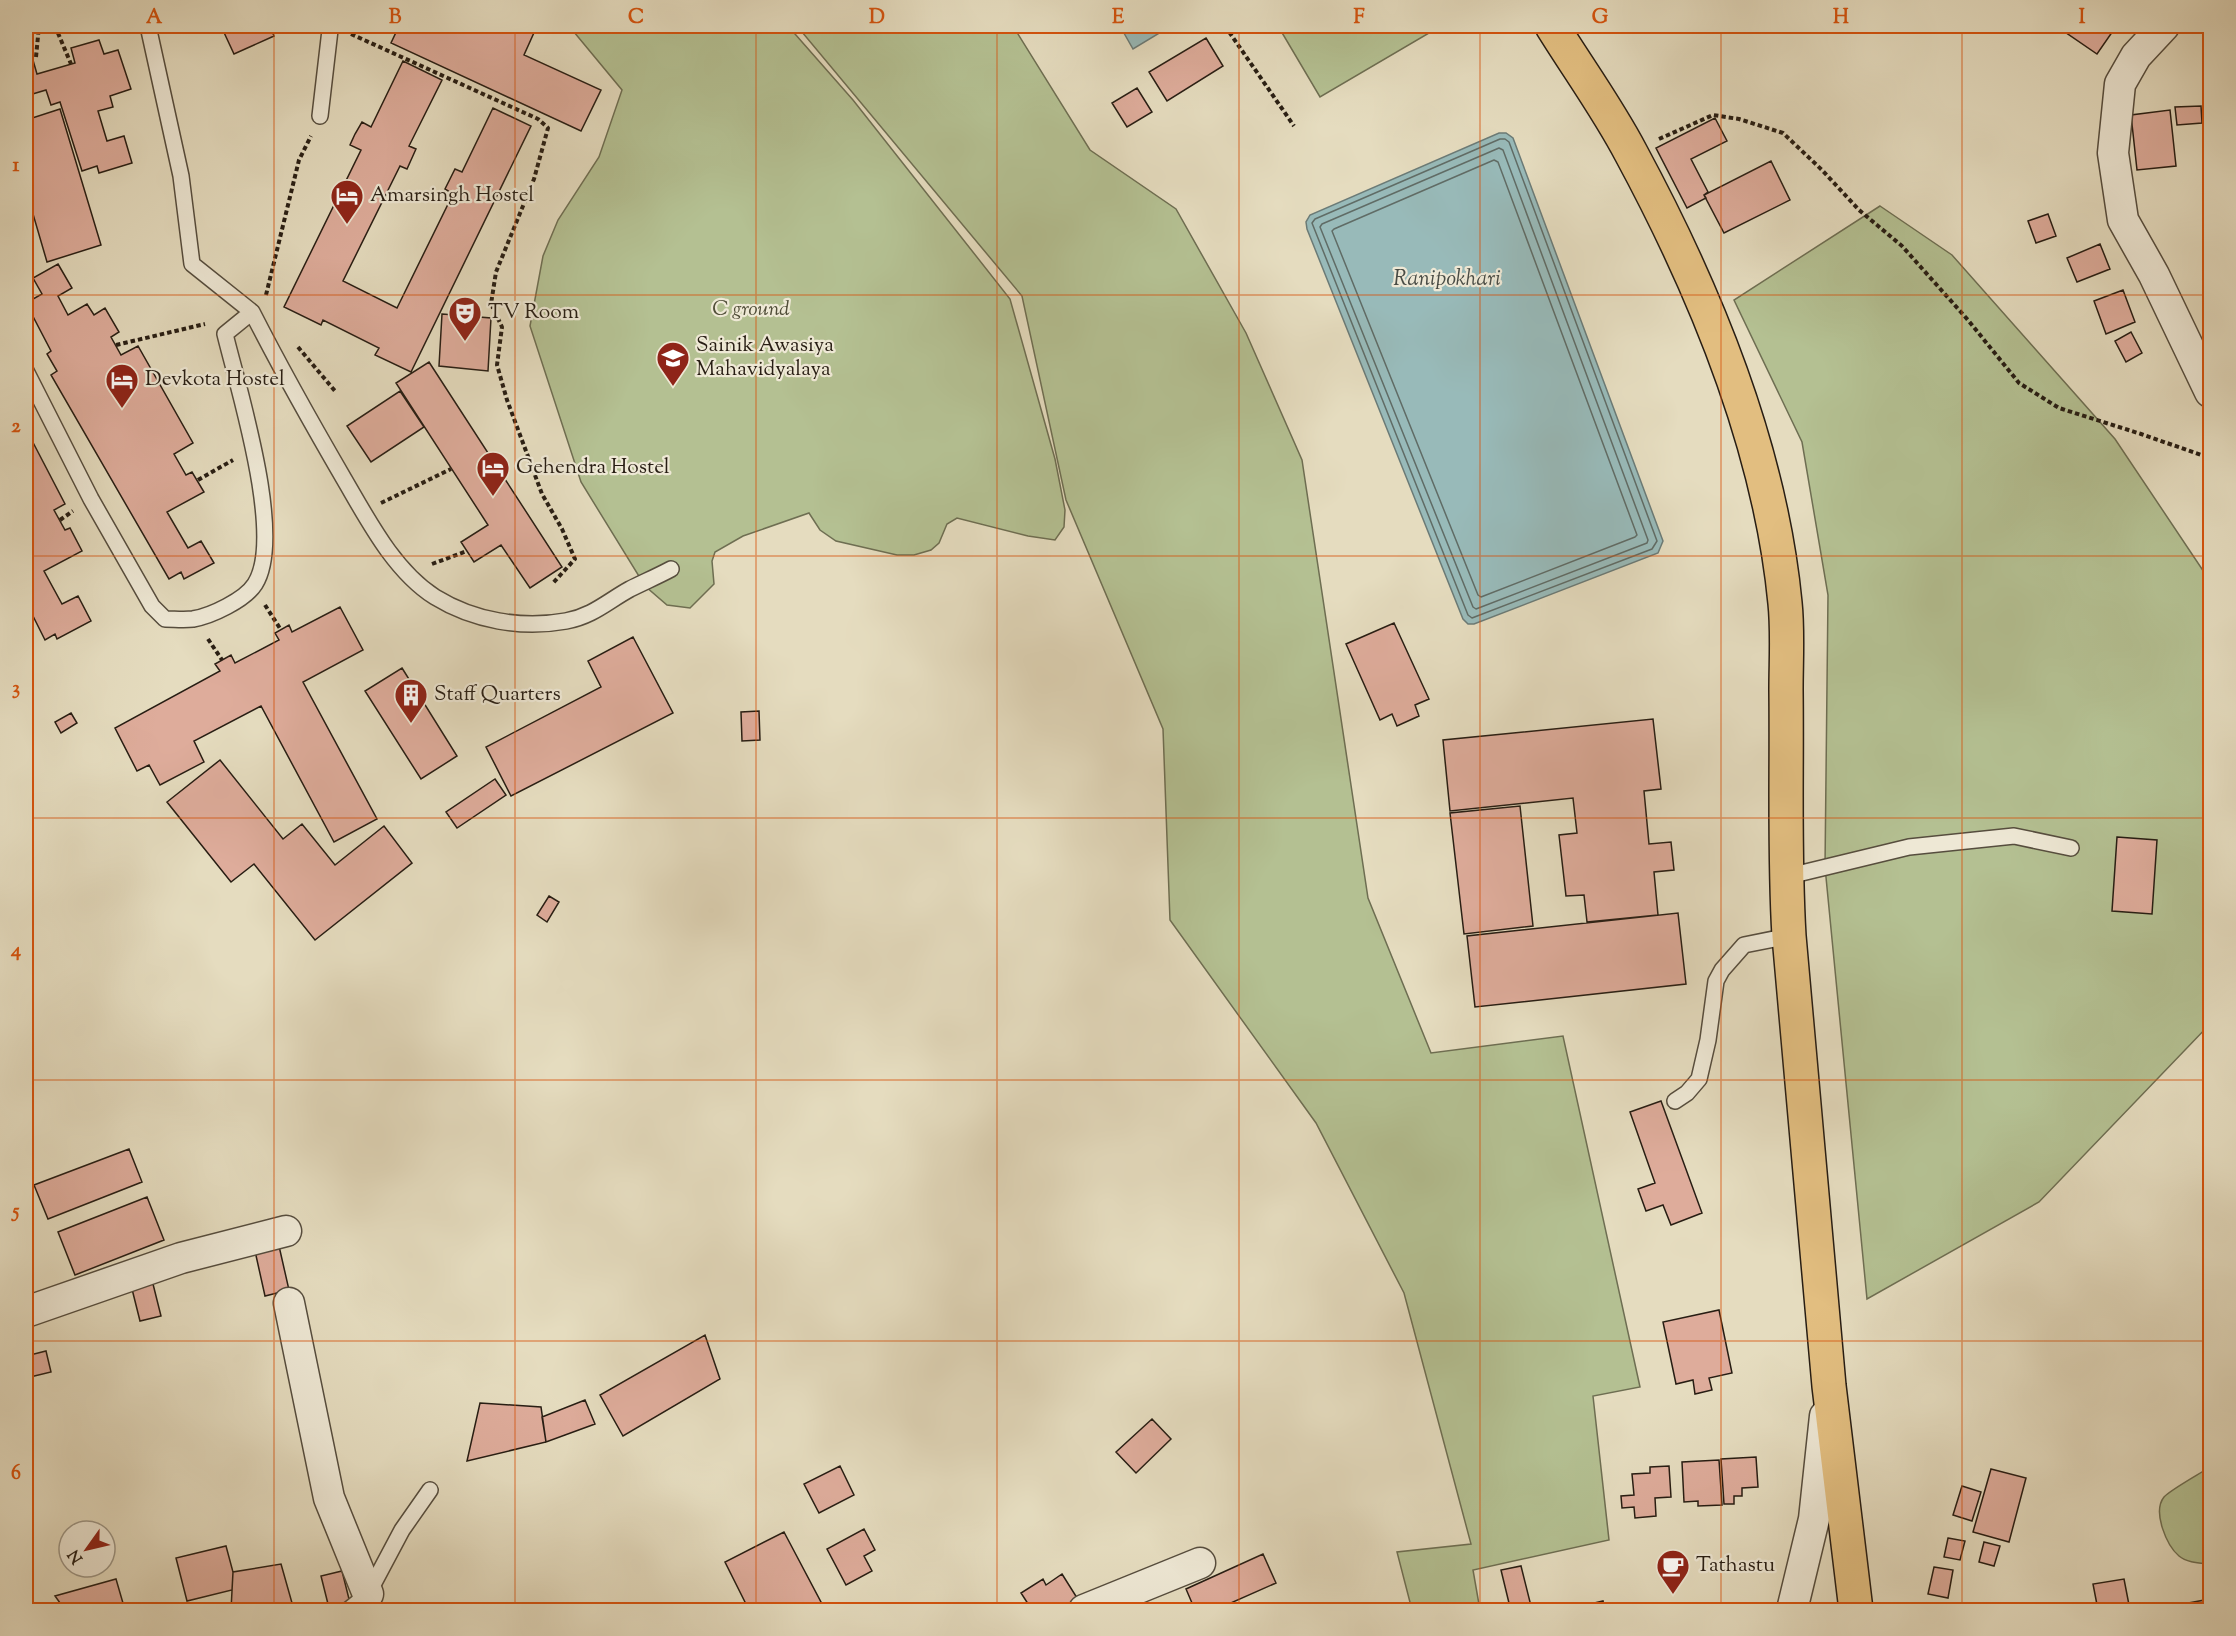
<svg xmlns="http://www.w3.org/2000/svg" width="2236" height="1636" font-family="'Sorts Mill Goudy',serif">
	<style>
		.green { fill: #b4c092; stroke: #6e6e52; stroke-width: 1.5 }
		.water { fill: #98bab9; stroke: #6b7b77; stroke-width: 1.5 }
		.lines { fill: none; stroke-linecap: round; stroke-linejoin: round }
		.shore { stroke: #606c66; stroke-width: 1.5 }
		.building { fill: #deac9b; stroke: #271d13; stroke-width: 1.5 }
		.lane-casing { stroke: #564d3e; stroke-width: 18 }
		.street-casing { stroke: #564d3e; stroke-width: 33 }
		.primary-casing { stroke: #271d13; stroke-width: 36 }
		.path { stroke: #271d13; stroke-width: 4; stroke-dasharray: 4.5 3; stroke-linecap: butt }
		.lane { stroke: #eee8d5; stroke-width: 15 }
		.street { stroke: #eee8d5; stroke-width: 30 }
		.primary { stroke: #e2be80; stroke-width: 33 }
		.grid { fill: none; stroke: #d5530d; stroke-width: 1.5; stroke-opacity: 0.55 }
		.labels { text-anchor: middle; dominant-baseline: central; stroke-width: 4.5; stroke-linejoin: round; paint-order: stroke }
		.poi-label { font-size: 21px; fill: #271d13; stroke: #eee8d5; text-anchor: start }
		.park-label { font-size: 21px; font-style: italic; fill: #514e39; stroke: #eee8d5 }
		.water-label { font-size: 22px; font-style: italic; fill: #494c45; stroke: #eee8d5 }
		.neatline { fill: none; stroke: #d5530d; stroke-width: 2 }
		.grid-label { font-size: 20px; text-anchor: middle; font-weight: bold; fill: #d5530d }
	</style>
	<rect width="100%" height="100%" fill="#e5dcbf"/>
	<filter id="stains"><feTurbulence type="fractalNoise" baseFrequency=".00333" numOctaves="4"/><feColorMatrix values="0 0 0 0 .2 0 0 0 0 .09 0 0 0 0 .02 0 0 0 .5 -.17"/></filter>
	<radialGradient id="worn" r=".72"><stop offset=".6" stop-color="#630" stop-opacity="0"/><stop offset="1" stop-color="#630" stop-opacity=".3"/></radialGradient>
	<path class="green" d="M569,26H788L853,100L1010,299L1055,459L1065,510L1064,527L1055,540L1028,536L957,518L947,524L939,543L931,550L914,555H897L836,541L820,530L809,513L743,536L715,552L712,561L714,584L690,608L667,605L645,586L581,482L530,326L543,256L558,220L599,157L622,90Z
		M797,26H1013L1090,150L1176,209L1246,333L1302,460L1368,898L1431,1053L1563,1036L1640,1387L1593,1396L1609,1540L1473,1570L1480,1610H1412L1397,1552L1471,1544L1404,1293L1316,1123L1170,920L1163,729L1066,500L1022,296Z
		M1291,26H1441L1320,97L1281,31Z
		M1880,206L1952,255L2115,439L2210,581V1024L2039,1202L1867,1299L1825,867L1828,595L1802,442L1734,300Z
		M2210,1467V1564C2201,1563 2187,1563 2179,1556C2167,1546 2152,1512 2164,1497C2170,1490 2201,1473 2210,1467Z"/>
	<path class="water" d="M1120,26H1171L1133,49Z
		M1499,133H1506L1513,138L1663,541L1658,553L1474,624H1468L1463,619L1307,229L1306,222L1310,215Z"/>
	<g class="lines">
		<path class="shore" d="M1500,139H1505L1509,142L1657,541L1652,549L1472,618L1468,615L1312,223L1315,219Z
			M1499,148L1503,150L1648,540L1647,543L1476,609L1473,607L1320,227L1322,224Z
			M1494,160L1498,162L1637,535L1635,537L1481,597L1478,595L1332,231L1334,229Z"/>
	</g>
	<path class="building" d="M221,26H270L274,36L234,54Z
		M371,26H390L375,33Z
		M399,26H463L475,31L477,26H537L524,55L601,90L581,131L391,43Z
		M2070,26H2111L2115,28L2097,54L2065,32Z
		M26,36L37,74L75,63L71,48L99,40L104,54L118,50L131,89L110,96L113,107L98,111L107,141L124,136L132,163L99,173L97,166L82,171L60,102L51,105L46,90L26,96Z
		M1206,38L1223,66L1167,101L1149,72Z
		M403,61L442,80L409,146L416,149L407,169L400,166L343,281L397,308L453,194L445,189L455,169L462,172L493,108L531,126L411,372L375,355L379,348L323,320L321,325L284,307L361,150L350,145L355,134L362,122L371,127Z
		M1137,88L1152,112L1127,127L1112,103Z
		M2201,106L2202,123L2177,125L2175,107Z
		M60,109L101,245L47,262L26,190V120Z
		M2170,110L2176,166L2137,170L2131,115Z
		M1715,118L1727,141L1691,159L1708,192L1704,195L1706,198L1687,208L1656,148Z
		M1771,161L1790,200L1724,233L1704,195Z
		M2048,214L2056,236L2036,243L2028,221Z
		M2100,244L2110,269L2077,282L2067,258Z
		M58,264L72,288L58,296L68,315L87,304L94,315L105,308L119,332L111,337L121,355L138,346L193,443L174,454L186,475L192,472L204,492L167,512L188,548L201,541L214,563L184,579L181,572L169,579L51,375L57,371L47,354L51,351L26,303L42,294L33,278Z
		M2123,290L2135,322L2106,334L2094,301Z
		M442,314L491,318L488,371L439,366Z
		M2131,332L2142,353L2126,362L2115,341Z
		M429,362L562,567L530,588L501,545L474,562L461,542L488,525L396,383Z
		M400,391L424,427L371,462L347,426Z
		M26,429L65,504L54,510L65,530L70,528L82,551L44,571L62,604L78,596L91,621L57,639L55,634L45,640L26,602Z
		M340,607L363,650L303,682L377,819L334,842L261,706L194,741L204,762L160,785L149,765L137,771L115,728L220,671L215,664L231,655L235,663L279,640L275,633L289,625L292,632Z
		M1394,623L1429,699L1415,705L1419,716L1397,726L1392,714L1380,720L1346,644Z
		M633,637L673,713L511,796L486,747L601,687L588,661Z
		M402,668L457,756L421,779L365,691Z
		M759,711L760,740L742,741L741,712Z
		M71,713L77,723L61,733L55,722Z
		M1653,719L1661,789L1644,791L1649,844L1671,842L1674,870L1654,872L1658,915L1587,922L1584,895L1566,896L1559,835L1577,833L1573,798L1450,811L1443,740Z
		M220,760L283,839L302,824L335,865L384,826L412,863L315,940L254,864L231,882L167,802Z
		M495,779L506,795L457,828L446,812Z
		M1520,806L1533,926L1464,934L1450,813Z
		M2117,837L2157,840L2152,914L2112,911Z
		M549,896L559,902L547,922L537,915Z
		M1678,913L1686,984L1475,1007L1467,936Z
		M1661,1101L1702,1213L1671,1225L1663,1205L1646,1211L1638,1189L1655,1183L1630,1112Z
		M129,1149L142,1182L48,1219L34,1185Z
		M147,1197L164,1240L75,1275L58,1232Z
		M279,1246L289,1290L265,1296L255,1251Z
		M151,1276L161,1316L140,1321L130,1281Z
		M1719,1310L1732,1373L1709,1378L1712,1390L1695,1394L1693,1380L1676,1384L1663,1322Z
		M705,1335L720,1379L623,1436L600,1395Z
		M46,1351L51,1372L26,1378V1356Z
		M585,1400L595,1424L546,1442L542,1417Z
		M480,1403L541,1407L546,1442L467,1461Z
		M1152,1419L1171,1439L1136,1473L1116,1452Z
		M1756,1457L1758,1487L1742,1488V1496H1734V1504H1724L1721,1459Z
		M1719,1460L1722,1505L1698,1506V1501L1684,1502L1682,1462Z
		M840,1466L854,1495L819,1513L804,1484Z
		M1669,1466L1671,1497L1655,1498L1656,1516L1635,1518L1634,1507L1622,1508L1621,1496L1634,1495L1632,1474L1650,1473V1467Z
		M1991,1469L2026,1478L2009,1542L1973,1532Z
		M1962,1486L1981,1492L1972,1521L1953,1515Z
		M864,1529L875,1550L864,1556L872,1571L846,1585L827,1549Z
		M784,1532L822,1604L810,1610H749L725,1562Z
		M1948,1538L1965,1541L1960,1560L1944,1557Z
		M1984,1542L2000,1546L1994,1566L1979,1562Z
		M226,1546L233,1572L232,1590L187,1601L176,1558Z
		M1263,1554L1276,1583L1215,1610H1195L1186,1589Z
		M281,1564L294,1610H231L233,1572Z
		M1521,1566L1532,1610H1493L1492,1608L1509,1603L1501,1570Z
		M1934,1567L1953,1570L1948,1598L1928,1594Z
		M342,1571L350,1603L329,1608L321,1576Z
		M1062,1574L1079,1601L1064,1610H1032L1021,1593L1043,1579L1046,1585Z
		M116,1579L125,1610H65L55,1596Z
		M2124,1579L2130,1610H2098L2093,1584Z
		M2210,1599V1610H2151Z
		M1603,1601L1605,1610H1577V1607Z"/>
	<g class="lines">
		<defs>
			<path id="lane" d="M320,116L330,30L327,26
				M252,312C281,369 312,424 344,479C368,520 394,571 435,597C474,621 522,629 566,621C593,616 608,601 630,589C644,582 658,576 671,569
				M26,371L91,499L152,606L165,619C174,619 184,620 193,619C211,616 245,600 255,584C285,537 238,388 225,334L252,312L192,264L181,176L148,26
				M1785,877L1909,847L2014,836L2071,848
				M1675,1101L1687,1093L1699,1079L1708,1040L1716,981L1722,970L1744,945L1789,936
				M348,1610L368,1594L402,1530L430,1490"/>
			<path id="street" d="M2164,26L2136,56L2120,84L2113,153L2123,220L2154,275L2210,392
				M289,1303L329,1498L368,1594
				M26,1312L181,1258L286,1231
				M1084,1610L1200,1563
				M1792,1610L1814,1519L1825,1416"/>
			<path id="primary" d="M1552,26C1578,68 1608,109 1631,153C1705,290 1770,446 1785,603C1788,631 1786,661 1786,690C1787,772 1784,854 1789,936L1829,1386L1856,1610"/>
		</defs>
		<use href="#lane" class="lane-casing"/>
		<use href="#street" class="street-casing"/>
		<use href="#primary" class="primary-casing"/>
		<path class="path" d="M55,26L71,64
			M1225,26L1294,126
			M351,34L538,119L548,128L534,179L496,272L491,304L502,327L497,365L507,400L542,494L562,529L575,559L553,583
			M36,57L39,26
			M1659,139L1713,115L1739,119L1783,133L1822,170L1859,210L1902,246L1968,320L2019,383L2059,408L2141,434L2210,458
			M266,295L299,160L311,136
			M116,345L205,324
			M298,347L335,391
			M198,480L233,460
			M381,503L451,469
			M60,520L73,511
			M432,564L467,551
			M265,605L281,630
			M208,639L222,660"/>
		<use href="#lane" class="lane"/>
		<use href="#street" class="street"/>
		<use href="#primary" class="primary"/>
	</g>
	<path class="grid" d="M274,26V1610M515,26V1610M756,26V1610M997,26V1610M1239,26V1610M1480,26V1610M1721,26V1610M1962,26V1610M26,295H2210M26,556H2210M26,818H2210M26,1080H2210M26,1341H2210"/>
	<defs>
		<symbol id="hotel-pin" viewBox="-11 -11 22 30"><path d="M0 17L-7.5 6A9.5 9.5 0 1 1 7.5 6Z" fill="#8f2418" stroke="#eee8d5"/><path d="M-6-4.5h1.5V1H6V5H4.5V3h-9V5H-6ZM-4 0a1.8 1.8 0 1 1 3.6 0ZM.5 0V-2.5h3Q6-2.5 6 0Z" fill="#fff"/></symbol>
		<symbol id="theatre-pin" viewBox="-11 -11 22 30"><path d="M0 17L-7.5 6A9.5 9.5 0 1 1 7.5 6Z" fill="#8f2418" stroke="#eee8d5"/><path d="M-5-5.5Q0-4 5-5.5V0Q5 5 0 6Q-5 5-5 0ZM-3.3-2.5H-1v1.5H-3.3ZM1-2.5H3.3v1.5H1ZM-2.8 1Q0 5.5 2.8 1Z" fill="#fff"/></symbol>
		<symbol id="school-pin" viewBox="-11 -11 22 30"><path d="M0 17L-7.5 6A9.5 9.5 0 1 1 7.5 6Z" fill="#8f2418" stroke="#eee8d5"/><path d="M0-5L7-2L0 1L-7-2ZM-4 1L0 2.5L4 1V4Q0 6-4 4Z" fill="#fff"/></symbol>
		<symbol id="building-pin" viewBox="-11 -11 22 30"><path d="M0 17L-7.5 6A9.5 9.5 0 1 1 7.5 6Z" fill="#8f2418" stroke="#eee8d5"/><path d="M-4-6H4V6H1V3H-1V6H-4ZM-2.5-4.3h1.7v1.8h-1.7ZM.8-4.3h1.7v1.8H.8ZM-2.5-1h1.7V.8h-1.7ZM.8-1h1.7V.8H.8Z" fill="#fff"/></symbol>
		<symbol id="cafe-pin" viewBox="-11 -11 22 30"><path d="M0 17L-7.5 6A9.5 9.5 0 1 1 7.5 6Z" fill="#8f2418" stroke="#eee8d5"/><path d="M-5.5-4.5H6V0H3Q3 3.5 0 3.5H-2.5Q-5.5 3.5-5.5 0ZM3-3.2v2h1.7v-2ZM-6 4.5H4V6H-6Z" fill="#fff"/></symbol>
	</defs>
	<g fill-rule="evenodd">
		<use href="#hotel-pin" x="328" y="177" width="38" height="52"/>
		<use href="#theatre-pin" x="446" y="294" width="38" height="52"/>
		<use href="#school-pin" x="654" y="339" width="38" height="52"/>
		<use href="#hotel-pin" x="103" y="361" width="38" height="52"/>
		<use href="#hotel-pin" x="474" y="449" width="38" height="52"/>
		<use href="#building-pin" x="392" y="676" width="38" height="52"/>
		<use href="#cafe-pin" x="1654" y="1547" width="38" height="52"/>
	</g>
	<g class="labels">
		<g class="poi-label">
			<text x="370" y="196">Amarsingh Hostel</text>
			<text x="488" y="313">TV Room</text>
			<text x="696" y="346">Sainik Awasiya<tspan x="696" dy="24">Mahavidyalaya</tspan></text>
			<text x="145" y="380">Devkota Hostel</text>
			<text x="516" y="468">Gehendra Hostel</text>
			<text x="434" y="695">Staff Quarters</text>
			<text x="1696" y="1566">Tathastu</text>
		</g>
		<g class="park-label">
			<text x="751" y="310">C ground</text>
		</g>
		<g class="water-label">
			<text x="1447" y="280">Ranipokhari</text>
		</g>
	</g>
	<rect width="2236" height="1636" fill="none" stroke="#e5dcbf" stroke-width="66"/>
	<g transform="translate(87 1549) rotate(236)"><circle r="28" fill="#eee8d5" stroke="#9e9787" stroke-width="1.5"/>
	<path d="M0-4.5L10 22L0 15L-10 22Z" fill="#8f2418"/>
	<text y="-9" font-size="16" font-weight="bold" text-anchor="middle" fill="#271d13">N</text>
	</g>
	<rect x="33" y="33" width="2170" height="1570" class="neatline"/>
	<g class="grid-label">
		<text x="154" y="23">A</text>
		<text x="395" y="23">B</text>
		<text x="636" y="23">C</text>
		<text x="877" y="23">D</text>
		<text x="1118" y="23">E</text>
		<text x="1359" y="23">F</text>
		<text x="1600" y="23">G</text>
		<text x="1841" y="23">H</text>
		<text x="2082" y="23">I</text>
		<text x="16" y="171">1</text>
		<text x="16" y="432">2</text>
		<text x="16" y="694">3</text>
		<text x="16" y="956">4</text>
		<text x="16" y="1217">5</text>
		<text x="16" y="1479">6</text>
	</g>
	<rect width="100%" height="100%" filter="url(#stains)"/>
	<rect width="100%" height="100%" fill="url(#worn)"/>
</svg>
